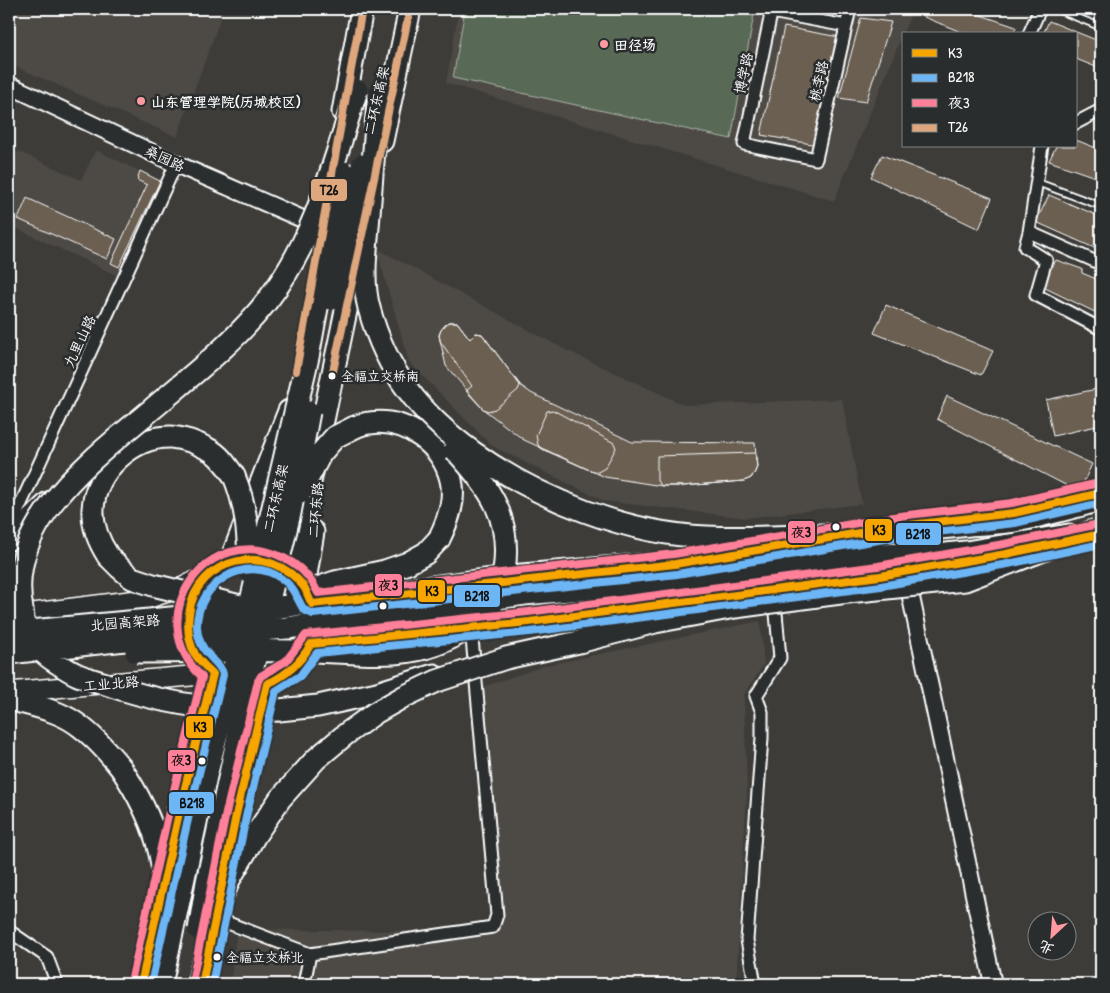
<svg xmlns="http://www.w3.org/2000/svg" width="1110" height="993" font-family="'Patrick Hand','LXGW WenKai TC',sans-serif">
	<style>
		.built { fill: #4e4a44 }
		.green { fill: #586b56; stroke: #acb5aa }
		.building { fill: #6a5e51; stroke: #fff }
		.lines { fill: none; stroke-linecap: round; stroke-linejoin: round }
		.lane-casing { stroke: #fff; stroke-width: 9 }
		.street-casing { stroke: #fff; stroke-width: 15 }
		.secondary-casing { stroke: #fff; stroke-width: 20 }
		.primary-casing { stroke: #fff; stroke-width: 22 }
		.highway-casing { stroke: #fff; stroke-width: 25 }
		.lane { stroke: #2a2d2e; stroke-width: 5.5 }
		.street { stroke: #2a2d2e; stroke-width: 11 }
		.secondary { stroke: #2a2d2e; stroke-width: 16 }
		.primary { stroke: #2a2d2e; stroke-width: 19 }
		.highway { stroke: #2a2d2e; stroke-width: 21 }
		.highway-bridge-casing { stroke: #fff; stroke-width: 25; stroke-linecap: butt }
		.highway-bridge { stroke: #2a2d2e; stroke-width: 21 }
		.bus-1-casing { stroke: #2a2d2e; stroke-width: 11 }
		.bus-2-casing { stroke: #2a2d2e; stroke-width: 11 }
		.bus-3-casing { stroke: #2a2d2e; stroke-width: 11 }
		.bus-4-casing { stroke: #2a2d2e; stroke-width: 11 }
		.bus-1 { stroke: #f7a600; stroke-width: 8 }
		.bus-2 { stroke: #6db6f5; stroke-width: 8 }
		.bus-3 { stroke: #ff8098; stroke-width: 8 }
		.bus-4 { stroke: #dfa77e; stroke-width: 8 }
		.poi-dot { fill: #ff9aa2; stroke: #2a2d2e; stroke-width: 2 }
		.bus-dot { fill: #fff; stroke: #2a2d2e; stroke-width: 2 }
		.labels { text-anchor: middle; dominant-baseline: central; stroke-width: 5; stroke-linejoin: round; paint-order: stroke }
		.bus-label { font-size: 13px; fill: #fff; stroke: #2a2d2e; text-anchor: start }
		.poi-label { font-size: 14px; font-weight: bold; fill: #fff; stroke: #2a2d2e; text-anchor: start }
		.street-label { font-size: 14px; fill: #fff; stroke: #2a2d2e }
		.line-badge { stroke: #2a2d2e; stroke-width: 2 }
		.pale-badge-label { font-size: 14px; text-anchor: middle; font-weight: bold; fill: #111 }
	</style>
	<rect width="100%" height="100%" fill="#3d3c38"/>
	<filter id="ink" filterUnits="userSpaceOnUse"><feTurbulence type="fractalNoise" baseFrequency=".02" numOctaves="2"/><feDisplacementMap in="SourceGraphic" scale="10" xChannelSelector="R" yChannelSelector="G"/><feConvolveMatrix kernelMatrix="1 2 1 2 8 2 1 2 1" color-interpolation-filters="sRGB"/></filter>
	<g filter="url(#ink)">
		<path class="built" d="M9,9H224L177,137L9,64Z
			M459,9H913L834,201L446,83Z
			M96,150L160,181L116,275L9,225V170L18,151L81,180Z
			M376,248L562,348L684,405L842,399L862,504L746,518L604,501L492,446L409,362Z
			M760,621L764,664L744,695L747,793L736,984H230L237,929L499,932L479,688L547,665Z"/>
		<path class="green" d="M465,9H755L731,139L453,78Z"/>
		<path class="building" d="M807,9H844L842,15Z
			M927,9H963L1016,27L1013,34H966L924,17Z
			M861,18L891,22L866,102L839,98Z
			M1049,21L1101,42V69L1076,59V34H1043Z
			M784,27L839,37L817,145L761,135Z
			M1076,140L1101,150V179L1049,161L1056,146H1076Z
			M882,155L992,198L979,229L871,177Z
			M140,171L160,181L119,267L111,263L147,185L137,180Z
			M1049,195L1101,217V251L1036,222Z
			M27,198L116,239L107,259L18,219Z
			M1056,260L1082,269V273L1101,281V315L1041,286Z
			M886,305L993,351L981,375L874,333Z
			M448,322H457L470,339L476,333L482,334L520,385L518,390L495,409L488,411L483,409L466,391L472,386L440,341L439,335L441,330Z
			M448,322H457L470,339L476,333L482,334L520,385L531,393L632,442L755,443L757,467L755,472L751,478L744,481L683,486H662L605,477L524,440L483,409L446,366L439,335L441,330Z
			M1101,388V425L1053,436L1046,400Z
			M947,396L1092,464L1079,492L937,419Z
			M553,410L614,443L616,448L605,468L598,472L587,469L542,449L538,445L536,435L547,411Z
			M755,453L757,467L755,472L751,478L744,481L683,486H662L657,481V456Z"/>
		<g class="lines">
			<defs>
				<path id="lane" d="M1056,9L1101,27
					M1036,182L1101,206"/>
				<path id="street" d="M772,9L744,144L816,159L850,9
					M771,12L846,26
					M1029,34L1040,9
					M1076,123L1101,110
					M1042,146L1029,232L1101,264
					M1029,232L1025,247L1046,260L1036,295L1101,329
					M9,530L176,164
					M215,918L310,954
					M9,931L47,957L57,984
					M304,984L310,954L493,927L497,915L471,627
					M755,984L747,940L762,738V712L756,696L780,658L775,602"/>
				<path id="secondary" d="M9,85L176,164L323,228
					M906,574L993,984"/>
				<path id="primary" d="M9,616L146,599L183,587L207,575
					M311,644C532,621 754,598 973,560
					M9,692L213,674"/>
				<path id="highway" d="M343,112L362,9
					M382,141L410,9
					M355,427C360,425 365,423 370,423C406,418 443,445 451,480C456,500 448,521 439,539
					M9,539L20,530L48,503
					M767,554L924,539
					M108,556C99,542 92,526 93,509C95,470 133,436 171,437C183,438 197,443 208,449C219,454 227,466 234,476
					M187 622a63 63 0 1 1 126 0a63 63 0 1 1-126 0Z
					M230,562L289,411
					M769,572L966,552L1069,535
					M291,573L360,244
					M304,587L313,532
					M9,699C31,705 58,710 77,724C94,736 108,752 121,768
					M279,710L318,706L377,693L434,675
					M221,891L236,815L264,694
					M141,984L181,804L213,674"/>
			</defs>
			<use href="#lane" class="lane-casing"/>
			<use href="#street" class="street-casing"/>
			<use href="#secondary" class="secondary-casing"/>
			<use href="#primary" class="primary-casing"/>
			<use href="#highway" class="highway-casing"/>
			<use href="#lane" class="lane"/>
			<use href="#street" class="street"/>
			<use href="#secondary" class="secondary"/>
			<use href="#primary" class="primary"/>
			<use href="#highway" class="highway"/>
			<defs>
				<path id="highway-bridge" d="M379,94C375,134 372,174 369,214C367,245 361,278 369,308C386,372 421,415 474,453C539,499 627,534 707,537C752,539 798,536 843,534C885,532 927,530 969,525C984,524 1000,523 1015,521C1043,516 1070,508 1097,501
					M333,299L362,165
					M234,476C248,510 248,538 250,573
					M300,493L321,453L335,437L355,427
					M108,556L120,568L132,578L153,585L240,606
					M295,596L335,582L385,571L408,563L426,553L439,539
					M9,633L257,610L522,575L767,554
					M136,652C191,652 247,650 302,651C365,651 419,666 473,624C491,611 501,593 504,571C512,517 490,488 455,450
					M9,653L125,640L287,628L525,594L769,572
					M279,710C219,712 159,703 103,683C94,680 84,678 76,674C69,671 62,666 56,662C46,656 32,643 26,632C23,626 23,616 22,609C4,523 94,458 151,410C192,375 237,341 270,297C316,237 334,160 357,90
					M121,768C154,818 170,863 163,925
					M199,930L207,882L251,675L290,513L309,412
					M161,984L206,776L252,597L308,357L342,171
					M198,984L214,917L229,880L256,834L280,799L316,759L346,734L375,713L403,697L437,681L506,658L579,642L655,622L735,607L848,592L965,580L1096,530"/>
			</defs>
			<use href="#highway-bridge" class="highway-bridge-casing"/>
			<use href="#highway-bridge" class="highway-bridge"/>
			<defs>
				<path id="bus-1" d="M141,984L181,804L213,674C207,668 200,662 195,654C188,641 187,628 189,614C196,556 270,541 304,587C307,592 309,599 312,604L675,564L901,526L1014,513L1101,493
					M202,984L236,815L267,684C287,675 300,663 311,644L529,622L880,576L1006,554L1101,534"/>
				<path id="bus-2" d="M151,984L191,806L223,675C222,666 213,661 208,654C201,647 197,635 197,626C197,583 246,553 282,579C294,587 297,599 304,610L313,614L677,574L902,536L1015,523L1101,503
					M212,984L246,817L276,691L300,676L317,653L530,632L881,586L1008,564L1101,544"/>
				<path id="bus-3" d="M131,982L171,802L202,677C139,617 208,520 284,558C299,565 311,578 318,593L674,554L899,516L1012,503L1099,483
					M192,982L226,813L258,681L261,676L286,661L306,635L528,612L878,566L1004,544L1099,524"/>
				<path id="bus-4" d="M296,371L362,9
					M332,376L410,9"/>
			</defs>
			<use href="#bus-1" class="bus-1-casing"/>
			<use href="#bus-2" class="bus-2-casing"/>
			<use href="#bus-3" class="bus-3-casing"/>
			<use href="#bus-4" class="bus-4-casing"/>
			<use href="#bus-1" class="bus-1"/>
			<use href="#bus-2" class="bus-2"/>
			<use href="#bus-3" class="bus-3"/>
			<use href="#bus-4" class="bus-4"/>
		</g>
	</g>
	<g class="poi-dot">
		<circle cx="604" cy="44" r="5"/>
		<circle cx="141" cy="101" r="5"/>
	</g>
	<g class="bus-dot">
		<circle cx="332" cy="376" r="4.5"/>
		<circle cx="836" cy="527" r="4.5"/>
		<circle cx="383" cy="606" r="4.5"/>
		<circle cx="202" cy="761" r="4.5"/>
		<circle cx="217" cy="957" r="4.5"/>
	</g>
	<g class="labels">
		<g class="bus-label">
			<text x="341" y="376">全福立交桥南</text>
			<text x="226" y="957">全福立交桥北</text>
		</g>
		<g class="poi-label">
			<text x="614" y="44">田径场</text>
			<text x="151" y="101">山东管理学院(历城校区)</text>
		</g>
		<g class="street-label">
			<text transform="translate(743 73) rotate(-78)">博学路</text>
			<text transform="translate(818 81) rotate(-77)">桃李路</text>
			<text transform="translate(376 100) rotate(-77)">二环东高架</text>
			<text transform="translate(165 158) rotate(25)">桑园路</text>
			<text transform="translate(79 341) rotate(-65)">九里山路</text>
			<text transform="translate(275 498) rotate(-77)">二环东高架</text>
			<text transform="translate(315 510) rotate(-85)">二环东路</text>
			<text transform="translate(125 622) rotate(-5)">北园高架路</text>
			<text transform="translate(111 683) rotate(-5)">工业北路</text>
		</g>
	</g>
	<g class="line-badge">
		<rect x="310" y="178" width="38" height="24" rx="5" fill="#dfa77e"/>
		<rect x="864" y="518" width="29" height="24" rx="5" fill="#f7a600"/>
		<rect x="787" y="520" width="29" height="24" rx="5" fill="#ff8098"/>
		<rect x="895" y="522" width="47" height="24" rx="5" fill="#6db6f5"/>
		<rect x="374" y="573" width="29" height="24" rx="5" fill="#ff8098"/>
		<rect x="417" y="579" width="29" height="24" rx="5" fill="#f7a600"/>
		<rect x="453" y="584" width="48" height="24" rx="5" fill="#6db6f5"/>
		<rect x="185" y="715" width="29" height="24" rx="5" fill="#f7a600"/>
		<rect x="167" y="749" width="29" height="24" rx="5" fill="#ff8098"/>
		<rect x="168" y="791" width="47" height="24" rx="5" fill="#6db6f5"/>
	</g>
	<g class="pale-badge-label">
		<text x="329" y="195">T26</text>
		<text x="879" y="535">K3</text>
		<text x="801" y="537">夜3</text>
		<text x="918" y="539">B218</text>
		<text x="388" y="590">夜3</text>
		<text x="432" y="596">K3</text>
		<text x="477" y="601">B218</text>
		<text x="200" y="732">K3</text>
		<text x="181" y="765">夜3</text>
		<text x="192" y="808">B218</text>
	</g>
	<rect width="1110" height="993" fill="none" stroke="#2a2d2e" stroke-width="30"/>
	<rect x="15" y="15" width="1080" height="963" fill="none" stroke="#fff" stroke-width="2" filter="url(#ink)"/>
	<rect x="902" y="32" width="175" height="115" fill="#2a2d2e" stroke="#7f8182"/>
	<rect x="912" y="49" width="25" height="8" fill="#f7a600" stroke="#7f8182"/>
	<text x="948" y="58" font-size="15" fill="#ffffff">K3</text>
	<rect x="912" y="74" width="25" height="8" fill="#6db6f5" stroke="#7f8182"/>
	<text x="948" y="82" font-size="15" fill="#ffffff">B218</text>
	<rect x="912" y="99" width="25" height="8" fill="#ff8098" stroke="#7f8182"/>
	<text x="948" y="108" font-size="15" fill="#ffffff">夜3</text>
	<rect x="912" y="124" width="25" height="8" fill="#dfa77e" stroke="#7f8182"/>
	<text x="948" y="132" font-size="15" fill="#ffffff">T26</text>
	<g transform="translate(1052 936) rotate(206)"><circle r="24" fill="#2a2d2e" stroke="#7f8182"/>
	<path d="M0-4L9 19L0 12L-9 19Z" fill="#ff9aa2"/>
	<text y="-8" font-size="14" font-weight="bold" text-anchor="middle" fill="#ffffff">北</text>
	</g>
</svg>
